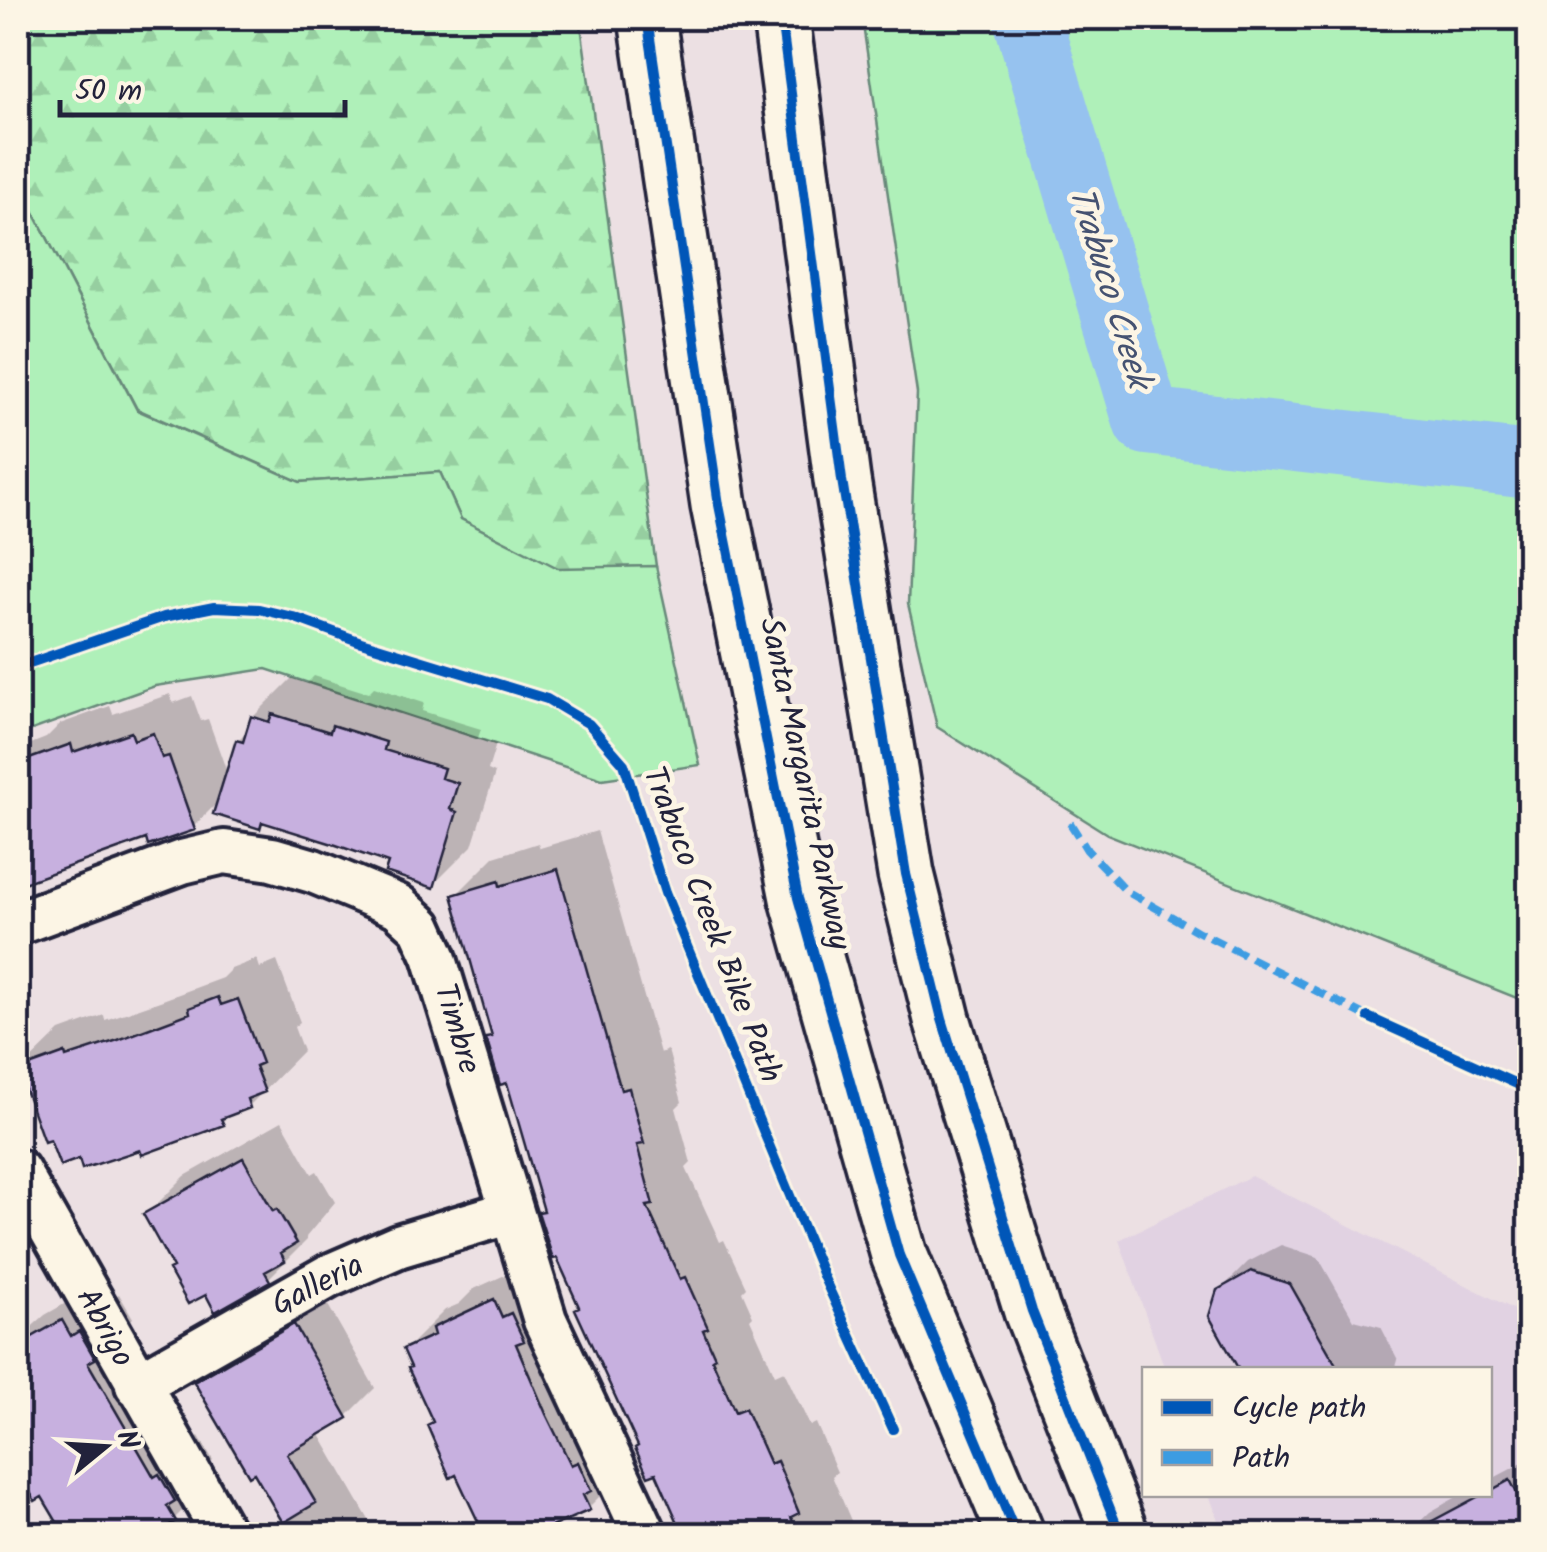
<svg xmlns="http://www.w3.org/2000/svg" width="1547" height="1552" font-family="Kalam,sans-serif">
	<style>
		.built { fill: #e1d2e2 }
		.forest { fill: url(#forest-firs); stroke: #68897a; stroke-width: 2.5 }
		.green { fill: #aff0b9; stroke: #68897a; stroke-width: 2.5 }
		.shadow { fill: #0003 }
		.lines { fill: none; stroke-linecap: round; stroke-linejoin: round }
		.river { stroke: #96c2ef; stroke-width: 68 }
		.building { fill: #c7b0df; stroke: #22223b; stroke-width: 2.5 }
		.minor-casing { stroke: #22223b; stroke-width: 50 }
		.major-casing { stroke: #22223b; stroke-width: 62 }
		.minor { stroke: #fcf5e5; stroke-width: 42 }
		.major { stroke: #fcf5e5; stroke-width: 55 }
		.quiet { stroke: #3c9ce2; stroke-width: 8; stroke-dasharray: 15 8; stroke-linecap: butt }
		.cycleway-casing { stroke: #fcf5e5; stroke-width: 16 }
		.cycleway { stroke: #0057b8; stroke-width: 10 }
		.labels { text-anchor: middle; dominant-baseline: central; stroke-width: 10; stroke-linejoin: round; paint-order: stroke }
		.street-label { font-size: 32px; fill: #22223b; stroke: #fcf5e5 }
		.water-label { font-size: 35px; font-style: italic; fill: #455271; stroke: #fcf5e5 }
	</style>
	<defs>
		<pattern id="forest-firs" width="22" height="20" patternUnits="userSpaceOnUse" patternTransform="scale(2.5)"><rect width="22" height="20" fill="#aff0b9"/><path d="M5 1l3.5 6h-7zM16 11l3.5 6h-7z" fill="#96cea0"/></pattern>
	</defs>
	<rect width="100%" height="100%" fill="#ece0e3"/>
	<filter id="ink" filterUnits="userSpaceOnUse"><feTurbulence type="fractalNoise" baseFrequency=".01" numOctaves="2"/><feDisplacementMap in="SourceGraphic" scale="20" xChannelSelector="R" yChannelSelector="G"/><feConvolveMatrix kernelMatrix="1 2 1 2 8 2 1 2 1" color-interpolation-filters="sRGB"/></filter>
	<g filter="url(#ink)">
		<path class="built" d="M1251,1176L1529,1317V1534H1224L1209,1495L1490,1494V1370L1165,1369L1119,1240Z"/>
		<path class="forest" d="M18,18H580L656,566L558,569L461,519L440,472L300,482L137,409L18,182Z"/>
		<path class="green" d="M862,18H1529V1003L1107,834L937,727L908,604L917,393Z
			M18,182L137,410L300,482L440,472L461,519L558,568L656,566L700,765L602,779L266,669L155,686L18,735Z"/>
		<path class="shadow" d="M314,676L368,693L374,687L424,703L422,711L481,729L478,738L496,744L488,770L495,773L472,846L433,885L392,861L265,820L259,826L219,801L193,827L147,836L35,876L18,891V749L46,738L60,724L110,706L113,714L170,694L173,703L192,696L201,721L208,719L228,775L238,741L249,730L253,717L292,678L307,683Z
			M597,831L660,1053L668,1050L682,1102L676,1108L691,1163L686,1168L720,1242L724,1240L746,1287L742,1291L753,1316L750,1319L775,1375L784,1371L810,1426L816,1423L837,1472L832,1476L855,1530L851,1534H687L657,1469L641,1445L541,1213L546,1208L508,1080L489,1039L494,1034L455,896L494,857L538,843L540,848Z
			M257,959L260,968L277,961L300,1022L294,1027L303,1051L249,1106L234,1111L222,1122L141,1147L80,1156L20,1070L60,1031L104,1015L105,1020L160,1001L222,978L231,969Z
			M282,1121L312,1174L317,1171L335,1202L306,1237L307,1240L268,1279L207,1291L176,1267L146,1215L185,1176Z
			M1281,1245L1318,1257L1354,1320L1381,1327L1398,1360L1395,1370H1242L1219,1291L1248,1262Z
			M534,1262L550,1276L561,1299L555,1306L628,1468L588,1508L529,1534L525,1530L514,1534H487L406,1349L445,1310L459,1304L474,1289Z
			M101,1283L111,1299L119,1294L133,1318L127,1324L194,1440L199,1436L213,1460L206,1467L213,1480L174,1519L148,1534H67L43,1493L36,1498L18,1466V1339L45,1315Z
			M324,1298L375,1388L347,1416L319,1433L377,1534H292L255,1470L197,1382L225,1354Z
			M1530,1459V1534H1407L1430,1512L1462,1494H1490V1480Z
			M450,1521L458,1534H426Z"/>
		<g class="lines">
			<path class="river" d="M1027,18L1147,421L1530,465"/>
		</g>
		<path class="building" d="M272,714L330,732L332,725L386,742L384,750L444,768L441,778L458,783L450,809L457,812L434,888L385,872L388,863L336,845L262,822L260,829L213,814L236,740L243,742L251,716L269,722Z
			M131,732L134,740L153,733L162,758L169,756L195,830L148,846L146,839L18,885V763L71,744L73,752Z
			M558,869L621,1090L629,1088L644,1144L637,1145L653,1205L647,1206L680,1279L685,1277L708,1328L703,1330L715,1357L712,1359L735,1412L745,1408L770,1464L777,1461L799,1513L791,1517L798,1534H683L656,1473L648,1476L635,1448L638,1446L575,1309L579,1307L557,1258L553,1259L538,1212L544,1211L507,1083L500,1085L486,1038L492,1037L452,895L499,881L500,886Z
			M218,997L221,1005L238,999L262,1063L255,1066L265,1092L247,1099L250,1108L221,1119L224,1125L142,1155L140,1150L82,1169L79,1159L60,1166L50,1140L44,1142L18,1070L65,1053L66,1057L118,1040L190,1013L189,1008Z
			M243,1158L273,1211L277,1209L297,1243L281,1253L285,1261L265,1272L270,1281L215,1312L206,1295L188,1304L169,1270L173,1268L143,1214Z
			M1251,1271L1290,1284L1339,1370H1239L1209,1316L1217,1290Z
			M494,1299L502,1317L511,1313L524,1341L516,1344L546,1414L571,1465L578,1462L591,1491L583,1495L590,1510L535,1534H484L456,1475L450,1478L427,1425L433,1422L408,1368L411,1367L403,1349L434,1335L432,1328Z
			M62,1320L71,1336L79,1331L95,1359L88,1363L154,1477L159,1474L175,1501L167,1506L176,1521L153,1534H64L42,1497L35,1501L18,1471V1345Z
			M294,1324L348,1418L287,1454L316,1503L283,1523L254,1473L249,1476L194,1382Z
			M1510,1480L1530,1518V1534H1408L1483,1494H1490V1491Z"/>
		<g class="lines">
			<defs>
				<path id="minor" d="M18,923L182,862L224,852L272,859L313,871L398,906L421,927L434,956L545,1320L645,1534
					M18,1171L224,1534
					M137,1385L329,1276L398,1246L511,1212"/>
				<path id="major" d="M647,18L719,505L798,898L899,1255L1016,1534
					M781,18L842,480L906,874L942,1019L1032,1311L1120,1534"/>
			</defs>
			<use href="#minor" class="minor-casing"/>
			<use href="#major" class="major-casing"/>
			<use href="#minor" class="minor"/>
			<use href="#major" class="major"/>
			<path class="quiet" d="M1070,823L1087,850L1126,891L1197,931L1368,1017"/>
			<defs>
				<path id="cycleway" d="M647,18L719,505L798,898L899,1255L1016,1534
					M781,18L842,480L906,874L942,1019L1032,1311L1120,1534
					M18,667L164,617L214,607L259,609L293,617L361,642L547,699L589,724L624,764L665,893L824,1278L893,1429
					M1368,1017L1530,1090"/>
			</defs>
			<use href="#cycleway" class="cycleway-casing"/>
			<use href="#cycleway" class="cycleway"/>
		</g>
	</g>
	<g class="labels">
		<g class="street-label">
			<text transform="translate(804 784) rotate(78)">Santa Margarita Parkway</text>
			<text transform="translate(711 925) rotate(69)">Trabuco Creek Bike Path</text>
			<text transform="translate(456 1029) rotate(73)">Timbre</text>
			<text transform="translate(318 1286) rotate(-27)">Galleria</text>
			<text transform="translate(104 1328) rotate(61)">Abrigo</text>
		</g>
		<g class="water-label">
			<text transform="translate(1108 288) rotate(73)">Trabuco Creek</text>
		</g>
	</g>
	<rect width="1547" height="1552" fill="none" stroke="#fcf5e5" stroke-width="60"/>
	<rect x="30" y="30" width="1487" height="1492" fill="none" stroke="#22223b" stroke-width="4" filter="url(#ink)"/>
	<rect x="1142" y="1367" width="350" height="130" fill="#fcf5e5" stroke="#a5a1a1" stroke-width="2.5"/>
	<rect x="1162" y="1400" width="50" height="15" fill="#0057b8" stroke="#a5a1a1" stroke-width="2.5"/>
	<text x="1232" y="1417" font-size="30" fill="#22223b">Cycle path</text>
	<rect x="1162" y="1450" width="50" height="15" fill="#3c9ce2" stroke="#a5a1a1" stroke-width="2.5"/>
	<text x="1232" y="1467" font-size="30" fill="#22223b">Path</text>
	<g transform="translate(105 1447) rotate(72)" stroke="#fcf5e5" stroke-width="8" paint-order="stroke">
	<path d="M0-8L18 38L0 25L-18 38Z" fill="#22223b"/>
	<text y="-15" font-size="28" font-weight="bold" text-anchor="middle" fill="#22223b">N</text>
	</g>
	<path d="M60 100v15h285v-15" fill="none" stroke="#22223b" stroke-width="5"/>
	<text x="75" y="100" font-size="30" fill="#22223b" stroke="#fcf5e5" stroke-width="8" paint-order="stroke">50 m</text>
</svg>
